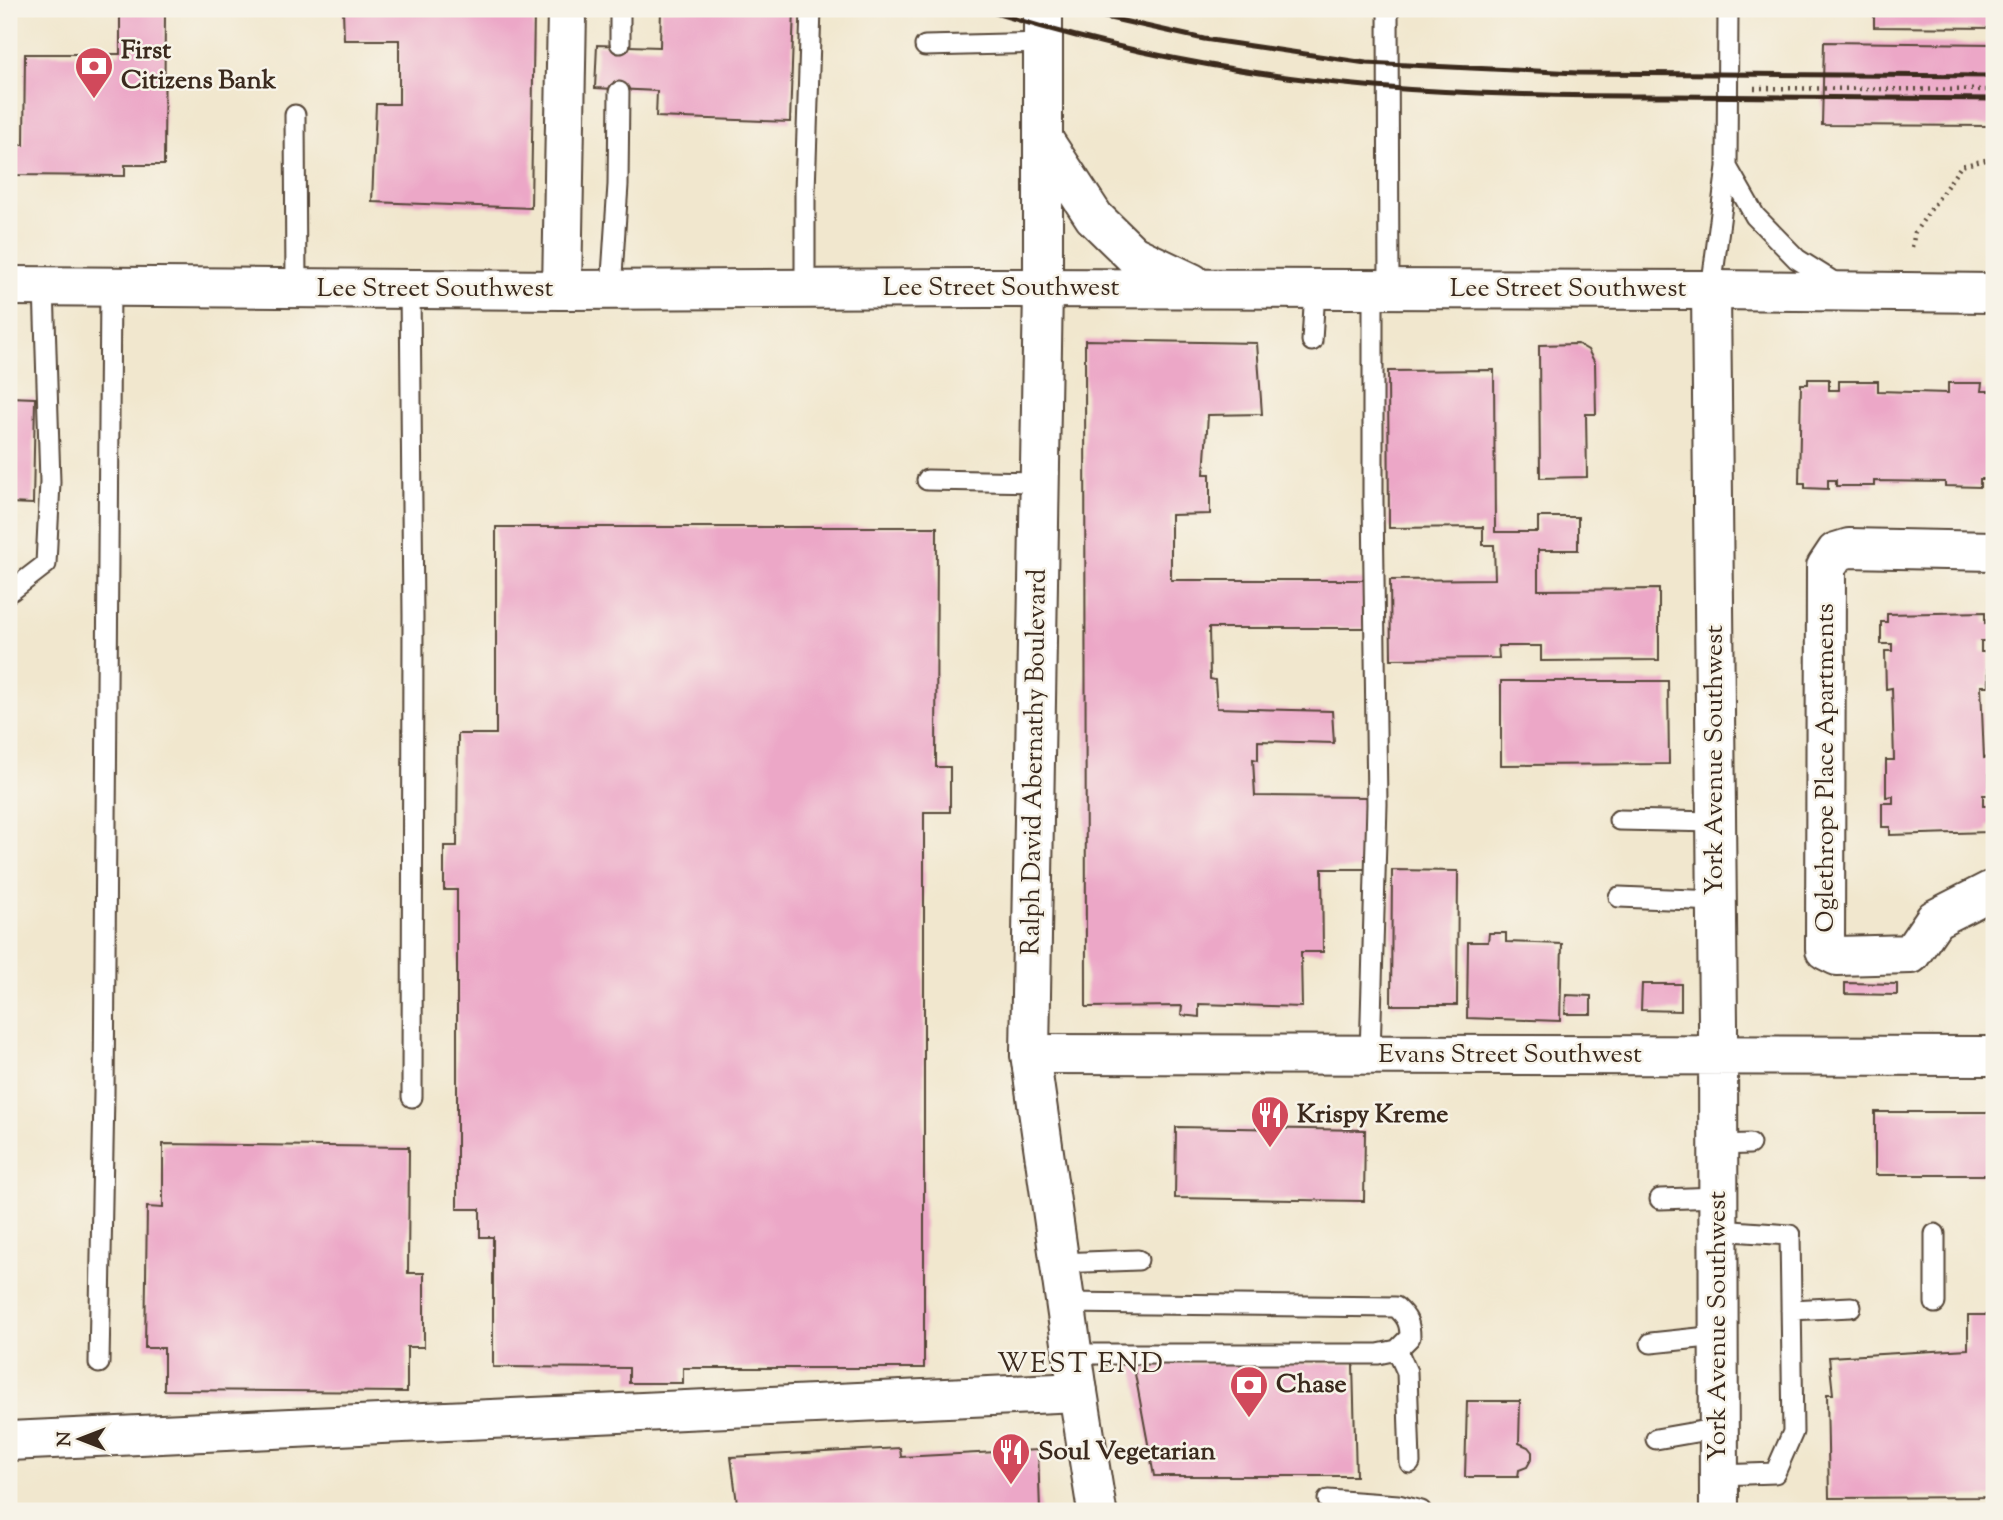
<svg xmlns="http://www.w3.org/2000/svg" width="2003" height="1520" font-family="'Sorts Mill Goudy',serif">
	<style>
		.building { fill: #eca7c7 }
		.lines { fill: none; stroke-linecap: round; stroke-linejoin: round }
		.service-casing { stroke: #564638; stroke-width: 23 }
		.minor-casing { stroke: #564638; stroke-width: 42 }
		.tertiary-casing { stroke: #564638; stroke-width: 42 }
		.secondary-casing { stroke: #564638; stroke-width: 42 }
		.path { stroke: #564638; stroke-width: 4.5; stroke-dasharray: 2 5; stroke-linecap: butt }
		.service { stroke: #fff; stroke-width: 19 }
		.minor { stroke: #fff; stroke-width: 38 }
		.tertiary { stroke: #fff; stroke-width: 38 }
		.secondary { stroke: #fff; stroke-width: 38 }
		.rail { stroke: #3b2a1e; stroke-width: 5 }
		.labels { text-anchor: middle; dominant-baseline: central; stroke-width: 5; stroke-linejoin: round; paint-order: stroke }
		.poi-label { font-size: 26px; font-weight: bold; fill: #3b2a1e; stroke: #f7f3e8; text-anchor: start }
		.street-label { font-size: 26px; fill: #3b2a1e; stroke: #f7f3e8 }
		.neighbourhood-label { font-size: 28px; letter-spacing: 2px; fill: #3b2a1e; stroke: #f7f3e8 }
	</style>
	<rect width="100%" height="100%" fill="#f7f3e8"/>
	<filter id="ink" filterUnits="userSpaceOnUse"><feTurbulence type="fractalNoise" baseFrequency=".0143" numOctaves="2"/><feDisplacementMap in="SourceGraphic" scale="14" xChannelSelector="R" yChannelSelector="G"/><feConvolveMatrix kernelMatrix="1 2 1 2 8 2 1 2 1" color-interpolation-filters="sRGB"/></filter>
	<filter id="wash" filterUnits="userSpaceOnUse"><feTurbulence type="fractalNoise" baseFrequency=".00686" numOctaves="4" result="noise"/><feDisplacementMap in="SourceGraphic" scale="28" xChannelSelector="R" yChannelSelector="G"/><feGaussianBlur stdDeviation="1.57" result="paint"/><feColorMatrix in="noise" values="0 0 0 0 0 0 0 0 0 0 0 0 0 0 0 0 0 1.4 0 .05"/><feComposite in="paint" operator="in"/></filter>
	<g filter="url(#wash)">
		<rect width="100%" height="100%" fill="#f1e7ce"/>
		<g id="blocks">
			<path class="building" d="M120,9H165L164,165H125V176L9,175V145H24L25,54H120Z
				M308,9H338V11H308Z
				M343,9H523V12H534L531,208L372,202L376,104H399V40H344Z
				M661,9H794L790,122L656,117L657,91L595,88L597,45L660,47Z
				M1874,9H1994V28L1874,27Z
				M1824,42L1994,44V126L1822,125Z
				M1085,340L1257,343L1262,414L1208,415L1204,474H1210V514L1171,515V580H1367L1368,628H1209L1210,679L1215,680L1217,708L1332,711L1334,743L1258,741V760L1253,759L1255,796L1368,797L1370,869H1322L1323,952H1301L1302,1007L1199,1004V1017L1181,1015L1182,1006L1086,1007Z
				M1578,344L1588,350L1595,363L1596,414H1586L1587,477L1540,478L1539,345Z
				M1494,370L1495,532H1538V517H1578V550H1538V590L1659,589V660L1541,661V646H1498L1499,658L1391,659L1390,580L1495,579L1494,545H1483V527L1389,528L1388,371Z
				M1808,379H1829V390H1839V381H1878V391L1948,393V383H1982L1981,391H1994V489H1990V479H1980V487L1945,486V482L1874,481V486H1836V480H1828V489L1805,488V483H1799L1801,384H1808Z
				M9,397L35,398L33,504L9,503Z
				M496,527H937L936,767H950V812H924V1368H683V1383H629V1368L493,1367V1237H480V1209H457V890H444V846H457L458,734H496Z
				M1985,612V623L1992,622L1993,641H1981V652H1988L1989,686H1981L1984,758L1989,757L1990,795H1983V806H1994V825H1988V832L1890,835V827H1882V803H1893V796L1886,797V760H1894L1892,688L1886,689L1885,651H1892V644H1881V622H1887V614Z
				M1501,681H1668L1669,764L1501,765Z
				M1392,870L1458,871L1457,1005H1391Z
				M1489,933H1506V942L1562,944L1560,1021L1467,1018L1468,942H1488Z
				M1845,983L1897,984V995L1845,994Z
				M1642,984H1681V1011L1641,1010Z
				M1566,995L1591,996V1014H1565Z
				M1875,1112H1994V1175H1875Z
				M1176,1127L1365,1130L1364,1201L1175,1198Z
				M163,1144L409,1147L408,1273H424V1347H407V1392L164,1390V1348H145L147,1207L163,1208Z
				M1968,1315H1994V1497L1829,1498L1827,1394H1833L1829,1357L1968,1349Z
				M1133,1363L1353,1364L1356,1476H1154Z
				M1467,1401H1520L1519,1443L1528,1447L1532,1452V1458L1527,1467L1519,1470L1518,1477H1465Z
				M900,1448L901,1457L1038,1450L1040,1511H738L731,1457Z
				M608,1506L609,1511H562V1509Z"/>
		</g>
	</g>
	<g filter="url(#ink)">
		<use href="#blocks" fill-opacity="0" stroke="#564638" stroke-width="2"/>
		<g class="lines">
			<defs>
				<path id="service" d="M1388,9L1389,289
					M620,43V9
					M925,46L1043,43
					M295,115L296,288
					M1727,167L1755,216L1797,259L1837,284
					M410,288L413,616L412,1097
					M805,289V191L811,9
					M611,290L618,185L619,92
					M1711,290L1727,167L1728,9
					M1312,341L1315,289
					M927,480L1039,482
					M9,591H11L46,564L50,482L44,286
					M1619,820L1716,822
					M1619,897L1717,901
					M1370,1055L1377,804L1373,501V289
					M1718,1145L1750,1144
					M1660,1199L1718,1197
					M1718,1230L1790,1235L1793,1432L1775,1473L1719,1475
					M1059,1263L1138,1260
					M1065,1303L1396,1307C1407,1317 1410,1323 1410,1337L1397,1350L1378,1354H1073
					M1935,1303V1234
					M1791,1310L1851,1307
					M1651,1343L1718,1336
					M1397,1350L1407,1372L1410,1463
					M99,1363L104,1093L110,286
					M1656,1439L1719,1428
					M1328,1500L1398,1505L1421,1511"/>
				<path id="minor" d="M562,290L567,9
					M1711,290L1718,1024L1719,1511
					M1994,551L1849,548L1836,552L1826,567L1825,950L1837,956L1911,954L1935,919L1990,891H1994
					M1030,1054L1989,1056
					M9,1441L1078,1392"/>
				<path id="tertiary" d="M1043,139L1094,217L1133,255L1192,283
					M9,286L562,290L989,288L1711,290L1994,293"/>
				<path id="secondary" d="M1043,9V288L1030,1054L1078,1392L1097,1511"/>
			</defs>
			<use href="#service" class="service-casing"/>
			<use href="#minor" class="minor-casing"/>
			<use href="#tertiary" class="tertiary-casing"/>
			<use href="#secondary" class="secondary-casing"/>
			<path class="path" d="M1754,88L1994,90
				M1912,247L1915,232L1961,166L1994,158"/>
			<use href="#service" class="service"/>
			<use href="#minor" class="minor"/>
			<use href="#tertiary" class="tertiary"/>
			<use href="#secondary" class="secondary"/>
			<path class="rail" d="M983,9C1110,50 1243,75 1376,87C1474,95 1573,96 1672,96C1779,97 1887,98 1994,99
				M1069,9L1204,39L1366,63L1577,73L1994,76"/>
		</g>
	</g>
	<defs>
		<symbol id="bank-pin" viewBox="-11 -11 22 30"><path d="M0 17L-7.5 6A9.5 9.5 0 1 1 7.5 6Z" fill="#d1495b" stroke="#f7f3e8"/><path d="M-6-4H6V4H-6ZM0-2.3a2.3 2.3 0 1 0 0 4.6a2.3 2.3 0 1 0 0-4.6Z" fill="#fff"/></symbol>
		<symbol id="restaurant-pin" viewBox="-11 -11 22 30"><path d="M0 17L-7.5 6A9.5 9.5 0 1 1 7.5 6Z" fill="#d1495b" stroke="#f7f3e8"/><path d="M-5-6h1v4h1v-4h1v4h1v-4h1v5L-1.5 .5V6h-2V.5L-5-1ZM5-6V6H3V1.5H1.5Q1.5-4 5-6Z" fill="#fff"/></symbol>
	</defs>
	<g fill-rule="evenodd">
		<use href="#bank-pin" x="72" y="44" width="44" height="60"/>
		<use href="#restaurant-pin" x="1248" y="1093" width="44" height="60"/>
		<use href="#bank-pin" x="1227" y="1363" width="44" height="60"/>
		<use href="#restaurant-pin" x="989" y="1430" width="44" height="60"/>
	</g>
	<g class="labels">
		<g class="poi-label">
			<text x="121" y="51">First<tspan x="121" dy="30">Citizens Bank</tspan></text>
			<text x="1297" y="1115">Krispy Kreme</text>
			<text x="1276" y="1385">Chase</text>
			<text x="1038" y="1452">Soul Vegetarian</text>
		</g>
		<g class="street-label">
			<text x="1001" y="288">Lee Street Southwest</text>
			<text x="435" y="289">Lee Street Southwest</text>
			<text x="1568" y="289">Lee Street Southwest</text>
			<text transform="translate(1715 760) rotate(-90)">York Avenue Southwest</text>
			<text transform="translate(1035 762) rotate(-89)">Ralph David Abernathy Boulevard</text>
			<text transform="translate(1826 768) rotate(-90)">Oglethrope Place Apartments</text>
			<text x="1510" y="1055">Evans Street Southwest</text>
			<text transform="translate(1718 1326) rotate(-90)">York Avenue Southwest</text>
		</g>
		<g class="neighbourhood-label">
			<text x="1081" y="1365">WEST END</text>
		</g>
	</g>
	<rect width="2003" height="1520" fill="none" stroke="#f7f3e8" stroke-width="35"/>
	<g transform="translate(80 1439) rotate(270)" stroke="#f7f3e8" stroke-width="5" paint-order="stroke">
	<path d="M0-5L12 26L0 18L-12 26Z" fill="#3b2a1e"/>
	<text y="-10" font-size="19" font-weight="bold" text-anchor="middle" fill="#3b2a1e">N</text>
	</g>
</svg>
